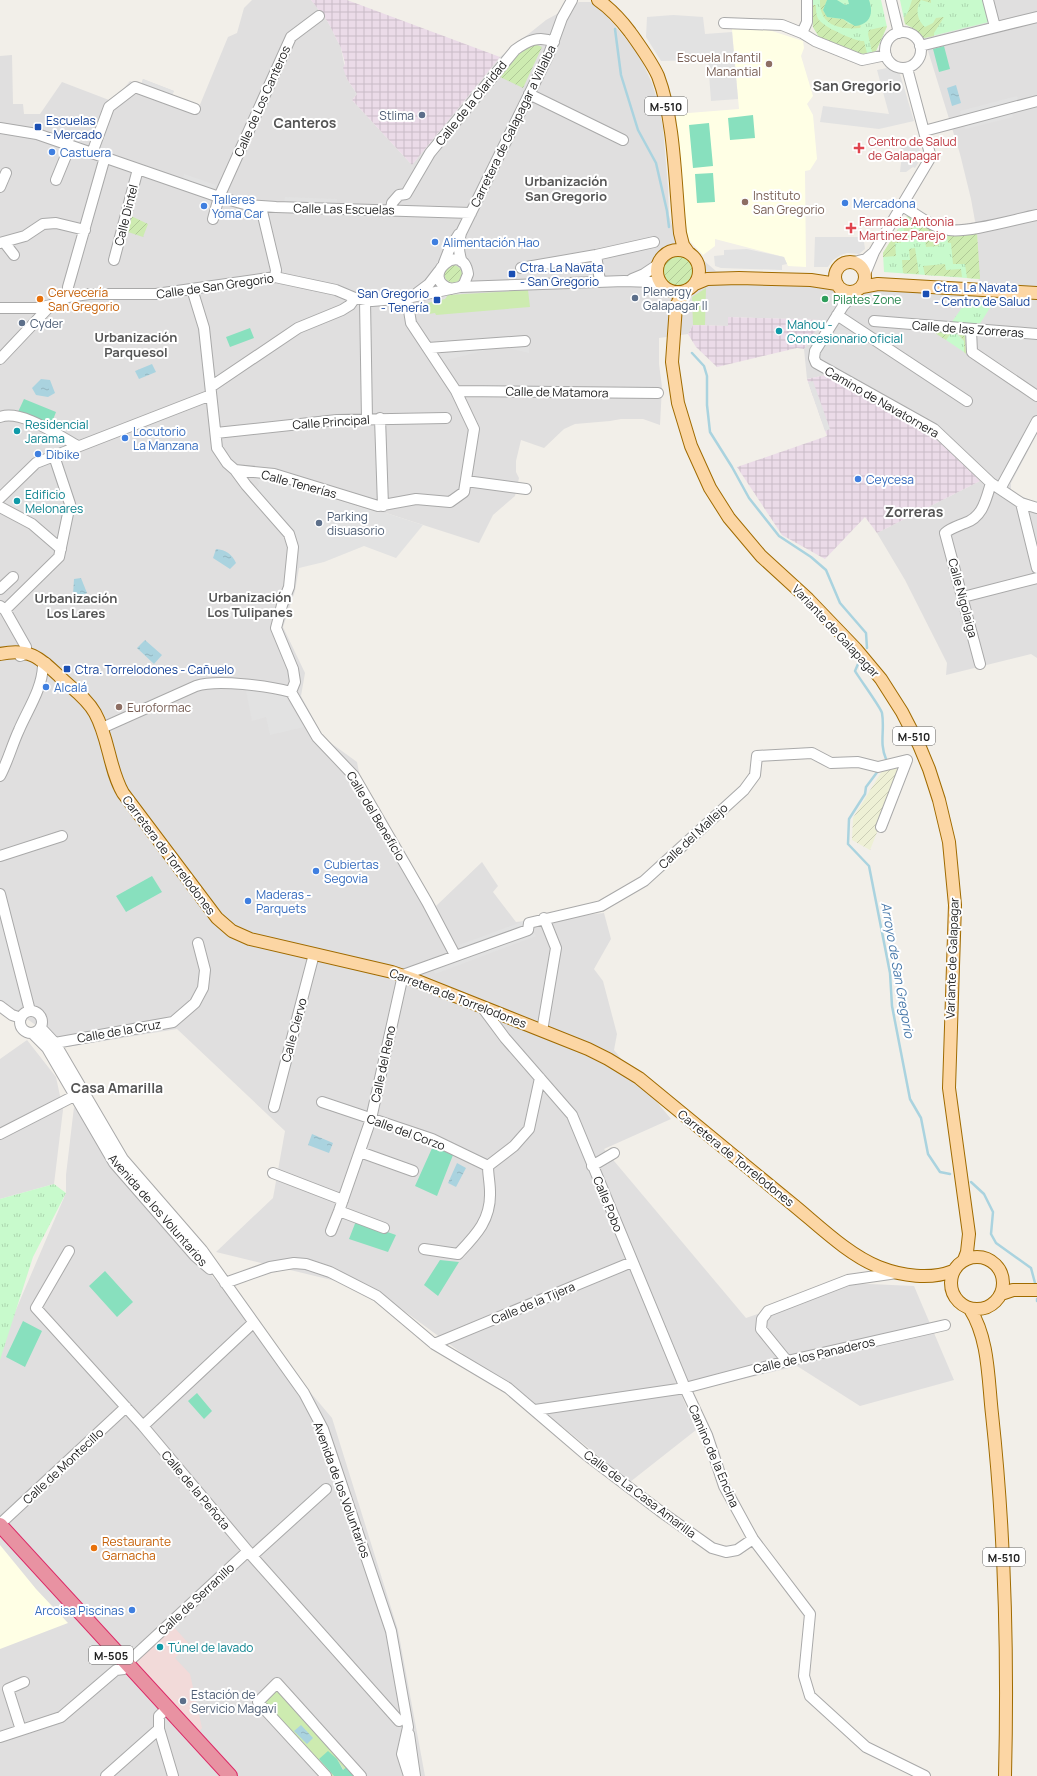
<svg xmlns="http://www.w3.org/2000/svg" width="1037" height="1776" font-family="Manrope,sans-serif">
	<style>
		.residential { fill: #e0dfdf }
		.commercial { fill: #f2dad9 }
		.industrial { fill: url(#industrial-grid) }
		.education { fill: #ffffe5 }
		.farmland { fill: url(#farmland-furrows) }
		.grass { fill: #cdebb0 }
		.park { fill: url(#park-tufts) }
		.garden { fill: url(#garden-furrows) }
		.pitch { fill: #88e0be }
		.parking { fill: #e2e2e2 }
		.water { fill: url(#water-ripples) }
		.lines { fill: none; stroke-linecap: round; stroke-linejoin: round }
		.stream { stroke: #aad3df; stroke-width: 2.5 }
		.minor-casing { stroke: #a9a9a9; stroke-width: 12 }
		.major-casing { stroke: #a06b00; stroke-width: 14 }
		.highway-casing { stroke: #dc2a67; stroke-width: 16 }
		.minor { stroke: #fff; stroke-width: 10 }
		.major { stroke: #fcd6a4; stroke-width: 12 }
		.highway { stroke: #e892a2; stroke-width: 14 }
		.education-dot { fill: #8d6e63; stroke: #fff; stroke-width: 1.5 }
		.service-dot { fill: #5c6f8a; stroke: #fff; stroke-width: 1.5 }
		.transit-dot { fill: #1a4fb4; stroke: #fff; stroke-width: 1.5 }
		.health-dot { fill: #e0444e; stroke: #fff; stroke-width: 1.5 }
		.shop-dot { fill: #3f7fe0; stroke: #fff; stroke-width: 1.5 }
		.food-dot { fill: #e8710a; stroke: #fff; stroke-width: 1.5 }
		.leisure-dot { fill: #2e9e5b; stroke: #fff; stroke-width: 1.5 }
		.culture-dot { fill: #0f9aa8; stroke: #fff; stroke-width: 1.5 }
		.labels { text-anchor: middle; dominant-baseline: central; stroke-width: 4; stroke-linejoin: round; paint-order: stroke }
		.shield { fill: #fff; stroke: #646464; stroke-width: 1 }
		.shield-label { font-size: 11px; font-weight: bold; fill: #222 }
		.education-label { font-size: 12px; fill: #785e54; stroke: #fff; text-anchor: start }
		.street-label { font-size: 12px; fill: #222; stroke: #fff }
		.service-label { font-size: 12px; fill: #4e5e75; stroke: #fff; text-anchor: start }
		.transit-label { font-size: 12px; fill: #164399; stroke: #fff; text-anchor: start }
		.health-label { font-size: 12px; fill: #be3a42; stroke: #fff; text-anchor: start }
		.shop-label { font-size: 12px; fill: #366cbe; stroke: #fff; text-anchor: start }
		.food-label { font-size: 12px; fill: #c56008; stroke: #fff; text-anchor: start }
		.leisure-label { font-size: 12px; fill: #27864d; stroke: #fff; text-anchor: start }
		.culture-label { font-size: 12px; fill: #0d838f; stroke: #fff; text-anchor: start }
		.neighbourhood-label { font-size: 13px; font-weight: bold; fill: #555; stroke: #fff }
		.water-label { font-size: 13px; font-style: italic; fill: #4a7aab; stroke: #fff }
		.quarter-label { font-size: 14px; font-weight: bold; fill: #555; stroke: #fff }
	</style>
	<defs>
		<pattern id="industrial-grid" width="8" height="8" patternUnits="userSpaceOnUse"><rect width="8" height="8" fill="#ebdbe8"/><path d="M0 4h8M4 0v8" fill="none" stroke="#c9bcc7"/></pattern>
		<pattern id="farmland-furrows" width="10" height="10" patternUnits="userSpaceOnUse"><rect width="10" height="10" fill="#eef0d5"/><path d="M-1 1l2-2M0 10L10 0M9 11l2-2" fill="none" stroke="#ccceb7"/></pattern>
		<pattern id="park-tufts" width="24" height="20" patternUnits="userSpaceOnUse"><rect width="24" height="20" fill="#c8facc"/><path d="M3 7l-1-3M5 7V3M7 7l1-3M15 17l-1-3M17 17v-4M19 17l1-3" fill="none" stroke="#acd6af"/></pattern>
		<pattern id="garden-furrows" width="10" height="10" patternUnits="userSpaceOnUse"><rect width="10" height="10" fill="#cdebb0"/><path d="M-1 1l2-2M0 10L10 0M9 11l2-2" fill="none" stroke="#b0c997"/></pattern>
		<pattern id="water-ripples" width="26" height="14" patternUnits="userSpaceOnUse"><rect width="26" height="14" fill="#aad3df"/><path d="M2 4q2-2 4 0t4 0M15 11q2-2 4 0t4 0" fill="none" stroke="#92b5bf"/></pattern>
	</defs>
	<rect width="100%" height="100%" fill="#f2efe9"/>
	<path class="residential" d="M252,0H311L328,22L341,48L347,79L357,94L352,100L412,165L500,57L546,20L579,2H590L600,8L632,46L641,59L652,83L659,106L663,128L668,187L669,215L675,236L716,271L838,283L849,289L860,284L979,292L977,232L971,199L960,154L924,38L988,22L983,0H1037V434L1011,483V489L1016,494L1037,503V658L1031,654L946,675L947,663L905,580L877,533L980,481L931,434L826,375L807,379L804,349L821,320L729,317L728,326L693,325L688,334L659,338V364L662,387L660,425L643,419H621L610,421L575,424L564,429L544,448L521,440L516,461V472L519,478L515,496L493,515L479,543L386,513H380L270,480L257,477L260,484L256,489L292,531L297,538L299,548V568L295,591L283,627L305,673L301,696L324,738L357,762L361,783L436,906L482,862L498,886L493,892L516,922L604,913L611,939L594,969L603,981L617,1034L614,1050L671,1119L604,1149L746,1318L847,1283L914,1286L954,1380L860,1406L797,1366L681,1394L696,1430L630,1482L564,1428L377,1291L216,1252L273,1198L285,1131L177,1029L67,1047L0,1000V56L12,55L13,104H23L24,114H40L62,82L109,100L118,95L130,81L141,85L143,79L174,91L171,97L199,107L228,37L237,33L244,8Z
		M27,1040L56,1077L63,1110L54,1184L0,1199V1059Z
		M74,1107L195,1256L332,1418L398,1630L425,1776H0V1347L66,1193V1175Z"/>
	<path class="commercial" d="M174,1627L189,1644L175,1658L190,1674L202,1728L198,1733L135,1662Z"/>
	<path class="industrial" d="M311,0H347L500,57L412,165L352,100L357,94L347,79L343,68L345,63L341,48L328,22Z
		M728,317L822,320L804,349L797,348L717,367L696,347L688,334L693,325L728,326Z
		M826,375L931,434L980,481L877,533L865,517L825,559L782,535L737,467L827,436L807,379Z"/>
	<path class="education" d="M749,27L772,31L803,41L804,48L801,56L813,96L807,104L813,115L817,159L810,170L805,171L806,267L788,266L784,257L715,239V246L703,255L689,240L687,234L676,114L739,109L732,29Z
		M0,1545L36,1589L68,1623L0,1649Z"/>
	<path class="farmland" d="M903,767L870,850L852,840L853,818L882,771Z"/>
	<path class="grass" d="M706,288L705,325H693L692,297Z
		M528,290L530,307L436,315L435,313L429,314L428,303L445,299L448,295Z
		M276,1691H279L348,1766L344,1770L337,1759H319L334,1776H330L266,1704V1701Z"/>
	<path class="park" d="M811,0H881L887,27L876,51L862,54L819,37L813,27Z
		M900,0H984L989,22L924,38L913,28L905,24Z
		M909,216C935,224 943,241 974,233L980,279L884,272L883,253L906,217Z
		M969,298L995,300L979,325L951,323Z
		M951,333L957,334L964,341V352L946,340Z
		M54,1184L66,1193L33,1257L0,1360V1199Z"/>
	<path class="garden" d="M820,0H827L823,10L827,17L843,19L849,24L860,25L861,26L860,28C839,30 819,25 820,0Z
		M912,0H931V3L921,0C915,9 917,20 925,27L933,23L936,18L944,17L934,33V36L924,38L913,28L905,24L904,18L908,12Z
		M812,5H816C816,10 816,16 819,20C824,27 856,42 864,41L867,53L862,54L819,37L813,27Z
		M887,26L876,51L872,52L868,34L869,30Z
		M535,44L542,47L523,88L500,77C509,61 519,51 535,44Z
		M131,216L148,224L143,237L128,232L126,230L129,217Z
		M909,216L912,217L914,241H909L908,232L904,231L903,222L906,217Z
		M919,222L943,233L944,241L939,242V246L926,247L925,237H919Z
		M898,229L901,243H895L896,256L883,257V253Z
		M977,232L980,279L967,278L965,264H953L951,243H948L947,234L962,236Z
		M915,248L919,274L903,273L902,260H910L909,249Z
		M662 271a16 16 0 1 1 32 0a16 16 0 1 1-32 0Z
		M945,264L946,270L961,269L962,277L925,275L923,266Z
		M444 274a9 9 0 1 1 18 0a9 9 0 1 1-18 0Z
		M930,330L965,334L966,354L964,352V341L958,334L951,333L946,340Z"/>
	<path class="pitch" d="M827,0H837L845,5L849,4L848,0H869C874,14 870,24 855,26L843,19L827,17L823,10Z
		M944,46L950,69L939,72L933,49Z
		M753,115L755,138L730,140L728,118Z
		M709,123L713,166L693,168L689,125Z
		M713,173L715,202L697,203L695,174Z
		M250,328L254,338L230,347L226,337Z
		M24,399L56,412L51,425L18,412Z
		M152,876L162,892L126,912L116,896Z
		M433,1146L453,1155L437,1196L415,1186Z
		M356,1221L396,1235L388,1252L349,1239Z
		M440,1260L459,1262L438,1296L424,1285Z
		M105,1271L133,1302L117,1317L89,1286Z
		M23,1321L42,1331L25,1367L6,1357Z
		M197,1393L212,1411L204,1419L188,1401Z
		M328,1751L337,1759L343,1770L348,1766L357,1776H334L319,1759Z"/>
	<path class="parking" d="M673,15L703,17L705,34L732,32L738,99L711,101L708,60L661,61L646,37L647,17Z
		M887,68L900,74L914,121L879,129L820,122L823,106L889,114L877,70Z
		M143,79L174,91L171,97L141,85Z
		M1017,96L1019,103L1010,105L1013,117L965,129L960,111Z
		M917,140L921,155L916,156L918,163L915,168L913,167L906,172H900L902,155L900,144Z
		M184,174L216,185L214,190L183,179Z
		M285,197L337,199V205L284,203Z
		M815,237H861V242H864L865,249L859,254L847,253L841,255L833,260L828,267H814Z
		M747,249L784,257L787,264L782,265V270L721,268L715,266L714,256L724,255V250Z
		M837,330H847L862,339L830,341Z
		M529,344V353L508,348H494L443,361L435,351Z
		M813,381L830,429L825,431L808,382Z
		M257,477L270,480L380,513H386L423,525L396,558L364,546L324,562L299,568V548L297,538L256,488L260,484L255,478Z
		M246,690L282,694L285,696L304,727L270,735L266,717L252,721Z
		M524,921L536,936L435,974L433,968L464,957L459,945Z
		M2,924L22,1007L18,1011L0,999V925Z"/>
	<path class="water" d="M956,85L961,103L952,106L947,88Z
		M152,364L156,372L139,379L135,371Z
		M41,379L50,380L55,393L48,397L36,395L32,388Z
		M216,549C226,550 232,554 236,563L230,569L213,558Z
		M81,578L87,593L80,596L73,595L74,579Z
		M145,640L162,655L154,664L137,648Z
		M312,1134L333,1143L329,1153L308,1145Z
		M457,1163L466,1168L456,1187L448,1183Z
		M301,1725L313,1738L307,1744L294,1731Z"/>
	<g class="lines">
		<path class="stream" d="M615,29L621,75L638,130L656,163L667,211L669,227
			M692,353L704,366L707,376V405L710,432L732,467L749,498L779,536L811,557L826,570L840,603L866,633L867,648
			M858,664L855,671C859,678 881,708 882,713C885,730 879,743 886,759
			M878,771L866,787L865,794L849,819L848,844L869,866L890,973L892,1006L910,1099L921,1118L928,1154L940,1172L950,1174
			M971,1182L984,1194L993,1212L991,1234L996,1243L1031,1268L1035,1283
			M1037,1299V1301"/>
		<defs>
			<path id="minor" d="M891,0L899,33
				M988,0L995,27
				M724,23L782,25L802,33L807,22V0
				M885 50a18 18 0 1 1 36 0a18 18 0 1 1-36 0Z
				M802,33L815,41L862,60L886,55
				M920,46L1037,17
				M529,94L623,140
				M0,128L37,134L219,197L248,205L276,207L471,213
				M924,131L1037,101
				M92,153L109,107L135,87L195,109
				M56,180L70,146
				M0,187L6,173
				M406,194L430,153L515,50C527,41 539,35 554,42
				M902,206C917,214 932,228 949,230C968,233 1016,219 1037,215
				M261,207L276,270L275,277
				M391,210L392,203L399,195L406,194
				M213,219L219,197L291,37L319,16
				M4,242L14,255
				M0,243L25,236L43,224L56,223L85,230
				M596,255L600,281
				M114,260L138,169
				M462,262C458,252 458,243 461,233L549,54L562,18L572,0
				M854,262L866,259L874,252
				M444,263L449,250L459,234
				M521,268L596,255L654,242
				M865,274L874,252L929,160L930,154L907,68
				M632,279L644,274L659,264
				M460,287L624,281L652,282L662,284
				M192,289L204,328L217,448L227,463L235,470L274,474L378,506L416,499L450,502L464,492L474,429L456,391L411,323L407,298
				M840,289L843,306L858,290
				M417,293L429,284L439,271
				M68,297V287L105,157
				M365,300L367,420
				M843,306L815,351L814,358L816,363L934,429L991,483L1021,503L1037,508
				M0,308H37L51,305L68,297L89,294H156L275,277L336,290L355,298L372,301L407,298L460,287L464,284L468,274C463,238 417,278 451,289
				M837,315L967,401
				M874,321L1037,334
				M971,330L972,352L1037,396
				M428,348L525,341
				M0,359L51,305
				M212,386L298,328L342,310L350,305L355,298
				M456,391L658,393
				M0,417C21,409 59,436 78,446
				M380,418L383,506
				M216,433L337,420L446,418
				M235,470L246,485L289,534L293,547L289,587L282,605L276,628L293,669L295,682L291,692L317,737L354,776L427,902L455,955
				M466,481L526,489
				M1000,489L1037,421
				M0,498L36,463L211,395
				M1021,503L1037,568
				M0,507L32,524L61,549
				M0,589L13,577
				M963,597L1037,578
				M0,606L5,610L26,647L25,654L20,656
				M5,610L59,557L70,504L54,456
				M980,664L945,533C951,528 958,526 965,523C983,517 986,499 991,483
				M102,728L196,686C218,679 268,686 291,692
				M0,776C8,761 12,745 19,730C28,709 42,689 43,666L46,663
				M0,856L62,836
				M0,894L30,1011
				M0,1006L12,1015L21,1018
				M482,1007L505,1038L572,1115L685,1388L707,1435L724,1486L753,1539L810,1614L804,1676L810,1696L866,1747L925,1776
				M20 1022a11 11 0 1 1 22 0a11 11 0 1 1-22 0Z
				M41,1028L55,1043L123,1159L202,1250L304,1393L323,1429L391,1631L408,1727L402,1754L409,1776
				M542,1031L556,948L544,918
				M32,1033L47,1048L114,1163L195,1256L210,1269
				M49,1047L55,1043L173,1022L195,1003L203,988L205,970L198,943
				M322,1102L432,1139L488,1166
				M274,1107L314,954
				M0,1134L80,1093
				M360,1152L413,1171
				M592,1166L614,1153
				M273,1173L343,1200
				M339,1211L384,1228
				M331,1231L339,1211L371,1119L403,975L528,930L529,923L601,906L644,881L744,790L755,775L757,756L812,753L831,763L858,762L878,767L907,760L881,827
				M424,1249L458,1254C476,1235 491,1220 490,1192C490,1183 488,1175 488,1166L514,1146L529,1129L540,1078
				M69,1251L36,1308L143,1426L252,1556L399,1721
				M225,1283L270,1267L294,1263L306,1264L330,1272L377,1296L434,1344L508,1388L585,1454L660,1511L712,1548L726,1552L737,1550L753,1539
				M434,1344L632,1262
				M787,1361L761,1329L762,1319L768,1311L848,1280L897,1273
				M535,1410L685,1388L787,1361L945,1325
				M143,1426L253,1323
				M0,1524L126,1407
				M252,1556L326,1489
				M127,1663L248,1551
				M163,1712L159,1716V1729L173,1776
				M21,1730L8,1689L24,1682
				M409,1734L415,1776
				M0,1737L61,1717L116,1670L124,1669
				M106,1776L159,1729
				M326,1776L258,1702L277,1683L361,1776"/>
			<path id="major" d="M598,0C611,9 621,20 630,32C640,46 651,61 658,76C675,121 675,185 680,233L683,245L688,252
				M657 271a21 21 0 1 1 42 0a21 21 0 1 1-42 0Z
				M835 277a15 15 0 1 1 30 0a15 15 0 1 1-30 0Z
				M695,284L707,279L739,278L811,280L837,284
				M862,287L878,284L1037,293
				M687,290L681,297L676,306L672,362L678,403L691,446L710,488L729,518L761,556L808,599L856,649L881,679L902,712L919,745L929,769L939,800L949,842L955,905L949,1088L969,1234L967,1252L964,1260
				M0,654C29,648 39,657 59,676C71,688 86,697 95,713C109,738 109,769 123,793L217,918L232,931L250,939L392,972L415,980L588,1049L608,1059L639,1078C690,1120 740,1161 791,1203C817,1224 848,1255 879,1267C902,1276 930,1280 953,1271
				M951 1283a26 26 0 1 1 52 0a26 26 0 1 1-52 0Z
				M1001,1294L1013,1290H1037
				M970,1309C989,1339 988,1379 992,1414C1005,1534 1008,1655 1005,1776"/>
			<path id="highway" d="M0,1525L230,1776"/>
		</defs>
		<use href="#minor" class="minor-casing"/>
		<use href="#major" class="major-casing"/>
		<use href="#highway" class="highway-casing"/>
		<use href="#minor" class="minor"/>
		<use href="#major" class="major"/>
		<use href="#highway" class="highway"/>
	</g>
	<g class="education-dot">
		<circle cx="769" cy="64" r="4"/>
		<circle cx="745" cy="202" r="4"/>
		<circle cx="119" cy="707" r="4"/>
	</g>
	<g class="service-dot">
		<circle cx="422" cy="115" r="4"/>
		<circle cx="635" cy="298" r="4"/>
		<circle cx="22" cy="323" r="4"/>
		<circle cx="319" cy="523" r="4"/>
		<circle cx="183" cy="1701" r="4"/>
	</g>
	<g class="transit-dot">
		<rect x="34" y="123" width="8" height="8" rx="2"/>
		<rect x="508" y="270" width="8" height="8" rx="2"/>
		<rect x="922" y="290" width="8" height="8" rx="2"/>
		<rect x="433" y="296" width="8" height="8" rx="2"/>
		<rect x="63" y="665" width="8" height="8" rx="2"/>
	</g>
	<g class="health-dot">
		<path d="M857 142h4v4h4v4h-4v4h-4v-4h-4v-4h4z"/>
		<path d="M849 222h4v4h4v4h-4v4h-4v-4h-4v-4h4z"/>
	</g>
	<g class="shop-dot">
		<circle cx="52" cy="152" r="4"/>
		<circle cx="845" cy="203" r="4"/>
		<circle cx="204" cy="206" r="4"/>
		<circle cx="435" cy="242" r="4"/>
		<circle cx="125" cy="438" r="4"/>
		<circle cx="38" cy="454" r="4"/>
		<circle cx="858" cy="479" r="4"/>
		<circle cx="46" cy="687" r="4"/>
		<circle cx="316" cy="871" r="4"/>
		<circle cx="248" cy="901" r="4"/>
		<circle cx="132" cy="1610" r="4"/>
	</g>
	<g class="food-dot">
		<circle cx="40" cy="299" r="4"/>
		<circle cx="94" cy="1548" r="4"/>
	</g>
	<circle class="leisure-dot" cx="825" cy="299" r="4"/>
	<g class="culture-dot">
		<circle cx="779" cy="331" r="4"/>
		<circle cx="17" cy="431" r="4"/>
		<circle cx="17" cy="501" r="4"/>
		<circle cx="160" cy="1647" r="4"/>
	</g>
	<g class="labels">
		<g class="shield">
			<rect x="645" y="97" width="42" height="18" rx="3"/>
			<rect x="893" y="727" width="42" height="18" rx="3"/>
			<rect x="983" y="1548" width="42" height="18" rx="3"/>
			<rect x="89" y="1646" width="44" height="18" rx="3"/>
		</g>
		<g class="shield-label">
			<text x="666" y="106">M-510</text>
			<text x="914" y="736">M-510</text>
			<text x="1004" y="1557">M-510</text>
			<text x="111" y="1655">M-505</text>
		</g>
		<g class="education-label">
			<text x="761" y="57" text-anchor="end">Escuela Infantil<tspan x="761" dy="14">Manantial</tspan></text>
			<text x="753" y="195">Instituto<tspan x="753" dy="14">San Gregorio</tspan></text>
			<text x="127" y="707">Euroformac</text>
		</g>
		<g class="street-label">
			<text transform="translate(262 101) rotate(-66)">Calle de Los Canteros</text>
			<text transform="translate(471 103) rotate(-51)">Calle de la Claridad</text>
			<text transform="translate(513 126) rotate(-64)">Carretera de Galapagar a Villalba</text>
			<text transform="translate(344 209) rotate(1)">Calle Las Escuelas</text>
			<text transform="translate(126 215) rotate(-76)">Calle Dintel</text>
			<text transform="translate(215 286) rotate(-8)">Calle de San Gregorio</text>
			<text transform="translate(968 329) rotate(4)">Calle de las Zorreras</text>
			<text transform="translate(557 392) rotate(1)">Calle de Matamora</text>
			<text transform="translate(882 402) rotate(30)">Camino de Navatornera</text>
			<text transform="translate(331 422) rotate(-4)">Calle Principal</text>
			<text transform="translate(299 484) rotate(15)">Calle Tenerías</text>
			<text transform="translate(963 598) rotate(75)">Calle Nigolaiga</text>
			<text transform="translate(836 631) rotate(47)">Variante de Galapagar</text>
			<text transform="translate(376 816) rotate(59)">Calle del Beneficio</text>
			<text transform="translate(693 836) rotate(-43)">Calle del Mallejo</text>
			<text transform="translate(169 855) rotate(53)">Carretera de Torrelodones</text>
			<text transform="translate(952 958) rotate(-88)">Variante de Galapagar</text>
			<text transform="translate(458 998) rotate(21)">Carretera de Torrelodones</text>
			<text transform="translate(294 1030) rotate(-75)">Calle Ciervo</text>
			<text transform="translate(119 1031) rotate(-10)">Calle de la Cruz</text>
			<text transform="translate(383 1064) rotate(-78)">Calle del Reno</text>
			<text transform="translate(406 1132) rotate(20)">Calle del Corzo</text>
			<text transform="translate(736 1158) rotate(39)">Carretera de Torrelodones</text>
			<text transform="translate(608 1204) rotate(68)">Calle Pobo</text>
			<text transform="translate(158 1210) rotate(49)">Avenida de los Voluntarios</text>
			<text transform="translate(533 1303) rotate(-23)">Calle de la Tijera</text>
			<text transform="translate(814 1355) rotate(-13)">Calle de los Panaderos</text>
			<text transform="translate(714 1456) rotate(67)">Camino de la Encina</text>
			<text transform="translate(63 1466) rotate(-43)">Calle de Montecillo</text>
			<text transform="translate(196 1490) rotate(50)">Calle de la Peñota</text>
			<text transform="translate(342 1490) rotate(70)">Avenida de los Voluntarios</text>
			<text transform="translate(640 1494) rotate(37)">Calle de La Casa Amarilla</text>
			<text transform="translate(196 1599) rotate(-43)">Calle de Serranillo</text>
		</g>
		<g class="service-label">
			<text x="414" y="115" text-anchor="end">Stlima</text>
			<text x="643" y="291">Plenergy<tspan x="643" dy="14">Galapagar II</tspan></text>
			<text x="30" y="323">Cyder</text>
			<text x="327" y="516">Parking<tspan x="327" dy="14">disuasorio</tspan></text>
			<text x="191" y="1694">Estación de<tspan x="191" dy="14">Servicio Magavi</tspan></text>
		</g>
		<g class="transit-label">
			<text x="46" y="120">Escuelas<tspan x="46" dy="14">- Mercado</tspan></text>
			<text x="520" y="267">Ctra. La Navata<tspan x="520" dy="14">- San Gregorio</tspan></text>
			<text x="934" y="287">Ctra. La Navata<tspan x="934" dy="14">- Centro de Salud</tspan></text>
			<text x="429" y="293" text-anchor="end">San Gregorio<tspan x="429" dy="14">- Tenería</tspan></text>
			<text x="75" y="669">Ctra. Torrelodones - Cañuelo</text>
		</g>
		<g class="health-label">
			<text x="868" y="141">Centro de Salud<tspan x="868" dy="14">de Galapagar</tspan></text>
			<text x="859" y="221">Farmacia Antonia<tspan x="859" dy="14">Martinez Parejo</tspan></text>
		</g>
		<g class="shop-label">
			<text x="60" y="152">Castuera</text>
			<text x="212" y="199">Talleres<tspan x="212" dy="14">Yoma Car</tspan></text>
			<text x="853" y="203">Mercadona</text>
			<text x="443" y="242">Alimentación Hao</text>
			<text x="133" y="431">Locutorio<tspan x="133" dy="14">La Manzana</tspan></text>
			<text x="46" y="454">Dibike</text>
			<text x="866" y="479">Ceycesa</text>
			<text x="54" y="687">Alcalá</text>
			<text x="324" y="864">Cubiertas<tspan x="324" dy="14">Segovia</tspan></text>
			<text x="256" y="894">Maderas -<tspan x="256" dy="14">Parquets</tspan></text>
			<text x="124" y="1610" text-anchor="end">Arcoisa Piscinas</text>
		</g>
		<g class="food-label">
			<text x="48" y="292">Cervecería<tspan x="48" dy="14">San Gregorio</tspan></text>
			<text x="102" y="1541">Restaurante<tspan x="102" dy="14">Garnacha</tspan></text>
		</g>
		<g class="leisure-label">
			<text x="833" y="299">Pilates Zone</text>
		</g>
		<g class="culture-label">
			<text x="787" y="324">Mahou -<tspan x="787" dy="14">Concesionario oficial</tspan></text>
			<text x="25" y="424">Residencial<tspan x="25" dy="14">Jarama</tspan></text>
			<text x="25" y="494">Edificio<tspan x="25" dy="14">Melonares</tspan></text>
			<text x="168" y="1647">Túnel de lavado</text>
		</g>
		<g class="neighbourhood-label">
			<text x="566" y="181">Urbanización<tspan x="566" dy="15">San Gregorio</tspan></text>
			<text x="136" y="337">Urbanización<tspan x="136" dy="15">Parquesol</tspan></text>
			<text x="250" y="597">Urbanización<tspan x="250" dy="15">Los Tulipanes</tspan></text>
			<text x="76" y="598">Urbanización<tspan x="76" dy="15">Los Lares</tspan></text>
		</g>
		<g class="water-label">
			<text transform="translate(898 970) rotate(80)">Arroyo de San Gregorio</text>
		</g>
		<g class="quarter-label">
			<text x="857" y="85">San Gregorio</text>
			<text x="305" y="122">Canteros</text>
			<text x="914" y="511">Zorreras</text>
			<text x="117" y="1087">Casa Amarilla</text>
		</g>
	</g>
</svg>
